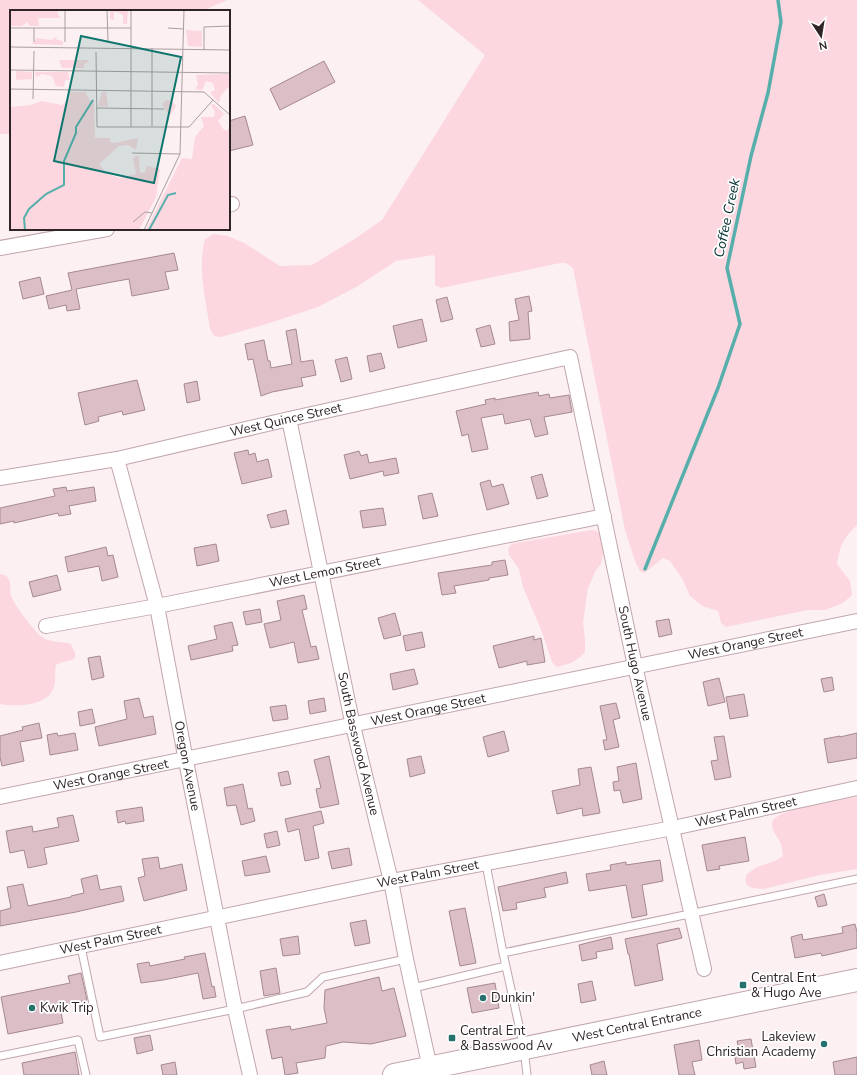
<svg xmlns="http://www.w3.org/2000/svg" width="857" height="1075" font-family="'Nunito Sans',sans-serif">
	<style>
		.green { fill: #fcd7df }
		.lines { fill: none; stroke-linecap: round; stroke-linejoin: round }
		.stream { stroke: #57afac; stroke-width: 3.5 }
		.building { fill: #dcbfc6; stroke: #a5898f }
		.service-casing { stroke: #c2a6ac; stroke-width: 9 }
		.minor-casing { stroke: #c2a6ac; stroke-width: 16 }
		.trunk-casing { stroke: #c2a6ac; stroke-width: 24 }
		.service { stroke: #fff; stroke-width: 7 }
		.minor { stroke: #fff; stroke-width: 14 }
		.trunk { stroke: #fff; stroke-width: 22 }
		.poi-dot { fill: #26706e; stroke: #fff; stroke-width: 1.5 }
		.labels { text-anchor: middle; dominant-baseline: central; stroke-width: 3.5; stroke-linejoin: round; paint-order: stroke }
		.street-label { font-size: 13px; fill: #2f2426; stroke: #fff }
		.poi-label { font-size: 13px; fill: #2f2426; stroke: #fff; text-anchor: start }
		.water-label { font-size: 14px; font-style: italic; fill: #073332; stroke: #fff }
		.inset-river { fill: none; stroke: #57afac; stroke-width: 2 }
		.inset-road { fill: none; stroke: #aa9ea0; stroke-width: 1 }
		.view { fill: #0f766e; fill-opacity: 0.15; stroke: #0f766e; stroke-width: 2 }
		.inset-edge { fill: none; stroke: #2f2426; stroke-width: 2 }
	</style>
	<rect width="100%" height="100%" fill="#fcf0f2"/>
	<path class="green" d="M0,0H227L202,11H11V134H0Z
		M418,0H857V525C843,538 840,546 837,564L850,581L852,595L843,603L825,610H808L726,627L721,623L718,611L702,606L690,596L683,580L670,561L663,558L644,573L640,571L635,561L625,530L573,268L566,263H560L441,288L435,285V257L433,255L396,261L358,286L318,307L273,322L221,337L214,336L210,329C206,301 197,267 205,239L214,234L228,236L246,244L280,266L312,265L356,238L382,220L485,55Z
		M591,530L597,531L602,537L603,553L601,564L596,570L588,588L583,622L585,640V652L579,658L571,663L557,667L552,662L542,632L523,587L519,569L509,555L508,549L511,544Z
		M0,574C4,575 6,575 8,578C12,584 9,590 11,596C13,603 35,632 41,636C48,643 61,641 71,644L75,653V658C69,662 62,661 56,665C54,674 57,679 53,689C47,706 15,707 0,704Z
		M857,797V869L820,875L764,889L752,888L747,885L745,880L747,874L757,867L775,861L783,856C782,852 782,847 781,844C778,837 772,832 772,824C772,808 843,800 857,797Z"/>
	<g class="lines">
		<path class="stream" d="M645,569L718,388L740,324L727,268L751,156L768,93L781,22L778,0"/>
	</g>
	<path class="building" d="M324,61L335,82L280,110L270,89Z
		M245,116L253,145L229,151V121Z
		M174,253L178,270L165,272L169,289L132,296L129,279L112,282L76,289L80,309L67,311L66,305L49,309L46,296L72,290L68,273Z
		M40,277L44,294L23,299L19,282Z
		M529,296L532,311L528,312L530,339L510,341L509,322L519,320L515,299Z
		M447,297L453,319L441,322L436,300Z
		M422,319L427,341L398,348L393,326Z
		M490,325L495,344L481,347L476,329Z
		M296,329L301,362L313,360L316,375L301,378L303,386L272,392L261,396L253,359L248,360L245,344L264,340L268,361H270L271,368L292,364L286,331Z
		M381,353L385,368L370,372L367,356Z
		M347,357L352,379L341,382L335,360Z
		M137,380L145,410L123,415L122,411L98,417L99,421L85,425L78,393Z
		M197,381L200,400L187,403L184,384Z
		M538,392L539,396L549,394L550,398L569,395L572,412L544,417L548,434L535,437L530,419L505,424L503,414L481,418L488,449L472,452L468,434L462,436L456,411L486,404L485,400L495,398V400Z
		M248,450L249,455L255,453L257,462L268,459L272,477L242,484L234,453Z
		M359,451L361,456L367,454L369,463L396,458L399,473L384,476L383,471L350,479L344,455Z
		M542,474L548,496L537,499L531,477Z
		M490,480L492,487L503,484L509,504L487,510L480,483Z
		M66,487L67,491L94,487L96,501L69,506L71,514L59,516L58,513L14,523V521L0,524V508L55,496L53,489Z
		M432,493L438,516L423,519L418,496Z
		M383,508L386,525L363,528L360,511Z
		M286,510L289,524L271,528L267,515Z
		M216,544L219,561L197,566L194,548Z
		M106,547L108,556L113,555L118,577L102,581L99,566L68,572L65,557Z
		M505,560L508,575L489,578V580L454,586L456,593L442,595L438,573L492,565V562Z
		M57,575L61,590L33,597L29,582Z
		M304,595L307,609L302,610L311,647L316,646L319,659L298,663L294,642L270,648L264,624L281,620L277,601Z
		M260,609L262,622L246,625L243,612Z
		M395,613L401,635L384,639L378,618Z
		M669,619L672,634L659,637L656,621Z
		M232,622L238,645L232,646L233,651L191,660L188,646L217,639L214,626Z
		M422,632L425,647L406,651L403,636Z
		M534,636V640L541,638L545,662L527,665V661L499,668L493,646Z
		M100,656L104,677L92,680L88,658Z
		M414,669L418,684L393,690L390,674Z
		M832,677L834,690L824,692L821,679Z
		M719,678L725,702L708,706L703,682Z
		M744,694L748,716L730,719L726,697Z
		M139,698L144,718L153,716L156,734L99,746L95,727L127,719L124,701Z
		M324,698L326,711L310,714L308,701Z
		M616,703L620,718L613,720L619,747L605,750L603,740H607L600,706Z
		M286,705L288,719L273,721L270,707Z
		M92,709L95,723L80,726L78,712Z
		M39,723L42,738L20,742L24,761L2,766L0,757V736L23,730L22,727Z
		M504,731L509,751L488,757L483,737Z
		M57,733L58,736L75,733L78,750L50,755L47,735Z
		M857,733V758L828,763L824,739L840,736V737Z
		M724,736L731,777L715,780L711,761L718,760L714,737Z
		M329,756L339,804L320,808L316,789L321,788L314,760Z
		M421,756L425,773L410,777L407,759Z
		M636,763L642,799L623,803L620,790L614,791L613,782L619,781L617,767Z
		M591,767L600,813L583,816L582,808L557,814L552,791L580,785L578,769Z
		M288,771L291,784L281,786L278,773Z
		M243,784L248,809L252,808L255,821L241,825L236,805L227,806L224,788Z
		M142,807L144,821L126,824L125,821L118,823L116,811Z
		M321,811L324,823L313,826L319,858L305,861L299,829L288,832L285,819Z
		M73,815L79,841L44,848L47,864L28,868L24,850L10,853L6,831L32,826L33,832L59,827L57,818Z
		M277,831L280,845L267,848L264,834Z
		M745,837L749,861L719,866L720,869L707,871L702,845Z
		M349,848L352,865L332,869L328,852Z
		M266,856L270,872L245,876L242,861Z
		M158,857L160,869L182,864L187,890L144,901L138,878L145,876L142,859Z
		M660,860L663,881L642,885L647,915L632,918L626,885L589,891L586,874L611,870L610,865L626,862V865Z
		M566,872L568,883L544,888L546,897L516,903L517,909L503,911L498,887Z
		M97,875L100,890L121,886L124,901L76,912L0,926V911L11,908L7,887L23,884L28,906L71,897V896L84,893L81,879Z
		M824,894L827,905L818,907L815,897Z
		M465,908L476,963L460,966L449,911Z
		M366,920L370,943L355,946L350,923Z
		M855,924L857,932V948L822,956L821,953L795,958L791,937L802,934L803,940L843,933L842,927Z
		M679,928L682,938L657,944L663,980L635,986L629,954H628L625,939Z
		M298,936L300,954L283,956L280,939Z
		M611,937L613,949L596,952L597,958L582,961L579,945Z
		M205,953L212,987L214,986L216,997L203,999L198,973L163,980L141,983L137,964L149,962L150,966L185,959L184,957Z
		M276,968L280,993L264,996L260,971Z
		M81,973L87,1000L60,1006L63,1023L8,1034L1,997L70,983L68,976Z
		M379,977L382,991L394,988L406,1036L371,1044L343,1042L326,1046L325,1058L296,1063L298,1073L285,1075L282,1057L272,1059L266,1030L290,1026L291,1030L327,1023L324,1008L325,990Z
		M592,981L596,1000L581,1003L578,984Z
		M495,983L499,1008L472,1013L467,988Z
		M150,1035L153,1050L137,1054L134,1038Z
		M751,1039L756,1067L744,1069L743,1062L736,1064L734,1051L739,1050L737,1041Z
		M699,1040L702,1060L692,1062L695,1075H679L674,1045Z
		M75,1052L79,1075H24L22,1063Z
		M857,1057V1075H835L833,1062Z
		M604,1061L607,1075H592L590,1065Z
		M175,1062L177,1075H163L161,1065Z"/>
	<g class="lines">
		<defs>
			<path id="service" d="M486,864L503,953L524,1048L527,1075
				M81,947L100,1037L235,1009L307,992L323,977L406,959
				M503,953L857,879
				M413,988L506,966
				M0,1056L78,1040L86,1075"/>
			<g id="minor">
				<path d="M229,205L232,204"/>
				<path d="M0,248L107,229"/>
				<path id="s1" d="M289,419L353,726L391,881L406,959L430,1068"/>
				<path id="s2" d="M117,459L157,606L186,761L235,1009L250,1075"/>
				<path id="s3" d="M0,478L117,459L289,419L570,357L635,666L704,969"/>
				<path id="s4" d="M46,626L157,606L604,516"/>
				<path id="s5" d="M0,797C286,741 571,679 857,621"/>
				<path id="s6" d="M0,963L391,881L673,828L857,788"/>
			</g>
			<g id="trunk">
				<path id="s7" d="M394,1075L857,980"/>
			</g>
		</defs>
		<use href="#service" class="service-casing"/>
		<use href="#minor" class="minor-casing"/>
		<use href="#trunk" class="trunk-casing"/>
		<use href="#service" class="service"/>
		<use href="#minor" class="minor"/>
		<use href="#trunk" class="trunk"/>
	</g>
	<g class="poi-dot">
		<rect x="739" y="981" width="8" height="8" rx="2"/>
		<circle cx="483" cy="998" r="4"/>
		<circle cx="32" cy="1008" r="4"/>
		<rect x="448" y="1034" width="8" height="8" rx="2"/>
		<circle cx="824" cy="1044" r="4"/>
	</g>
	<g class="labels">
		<g class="street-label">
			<text stroke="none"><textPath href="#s3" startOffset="292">West Quince Street</textPath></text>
			<text stroke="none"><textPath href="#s4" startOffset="284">West Lemon Street</textPath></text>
			<text stroke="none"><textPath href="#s5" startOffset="761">West Orange Street</textPath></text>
			<text stroke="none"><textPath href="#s3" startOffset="896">South Hugo Avenue</textPath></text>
			<text stroke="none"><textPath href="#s5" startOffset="437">West Orange Street</textPath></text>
			<text stroke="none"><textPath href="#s1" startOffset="332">South Basswood Avenue</textPath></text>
			<text stroke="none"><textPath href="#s2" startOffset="315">Oregon Avenue</textPath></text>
			<text stroke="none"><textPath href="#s5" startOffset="113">West Orange Street</textPath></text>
			<text stroke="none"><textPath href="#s6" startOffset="761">West Palm Street</textPath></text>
			<text stroke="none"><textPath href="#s6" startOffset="437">West Palm Street</textPath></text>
			<text stroke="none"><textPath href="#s6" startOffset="113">West Palm Street</textPath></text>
			<text stroke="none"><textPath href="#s7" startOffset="248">West Central Entrance</textPath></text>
		</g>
		<g class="poi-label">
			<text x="751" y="978">Central Ent<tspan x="751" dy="15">&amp; Hugo Ave</tspan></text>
			<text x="491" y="998">Dunkin'</text>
			<text x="40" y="1008">Kwik Trip</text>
			<text x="460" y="1031">Central Ent<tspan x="460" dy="15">&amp; Basswood Av</tspan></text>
			<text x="816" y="1037" text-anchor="end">Lakeview<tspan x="816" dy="15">Christian Academy</tspan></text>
		</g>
		<g class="water-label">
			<text transform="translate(727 218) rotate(-78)">Coffee Creek</text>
		</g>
	</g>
	<g transform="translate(10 10)">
		<rect width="220" height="220" fill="#fcf0f2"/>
		<path d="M0,0H54L47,2L50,8H28L29,16H20L17,12L12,16H0ZM100,0H118L117,14H113V5L107,2H104V10L100,9ZM176,20L192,21V37L178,36ZM46,27L47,30L53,31V35L22,34L27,28L41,30ZM59,50H77L79,52L74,54V58H52L49,50ZM6,61L22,62V69L6,70ZM25,62H58L60,70H55L54,77L46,76L42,66L32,64L26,67ZM220,64V79L217,78L210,87L209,93L200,83L205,80L203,73L196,71L192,80L185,79L188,75L186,65ZM60,82H75L80,91L84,90L85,128H100V132L105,133L128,128L126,140L118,135L109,136L89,154L97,164L110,168L126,164L123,149L126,146H129L130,163L135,162L137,156L150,159L146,187L129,220H0V97L21,95L32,91L52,95L60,88ZM92,82H96L98,97L88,96ZM156,90L162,91L166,96L160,106L152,95ZM204,94L214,104L208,111L213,119L217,121L220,116V220H136L172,148L182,149L185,127L194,116L191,107H204L205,102L201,95Z" fill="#fcd7df"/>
		<path class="inset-river" d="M15,220L14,208L19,199L36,184L54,175V151L66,123V117L83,90M139,220L158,185L166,183"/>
		<path class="inset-road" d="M97,0L98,31M121,0V117M0,18H121M158,18L174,19M24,32V18M55,32V0M0,37L220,40M142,38V116M194,40V17L220,16M86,42L87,117H179L203,90M0,60L220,63M0,79L194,82L220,105M23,89L24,41M87,98L154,99M122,143L170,144M123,212L135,202L142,203M134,220L170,144L174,0"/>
		<path class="view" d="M71,26L171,47L144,173L44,151Z"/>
		<rect width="220" height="220" class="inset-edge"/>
	</g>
	<g transform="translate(821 36) rotate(168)" stroke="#ffffff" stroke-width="3" paint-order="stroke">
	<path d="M0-3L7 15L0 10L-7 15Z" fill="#2f2426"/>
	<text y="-6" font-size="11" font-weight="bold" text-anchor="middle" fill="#2f2426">N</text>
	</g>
</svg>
